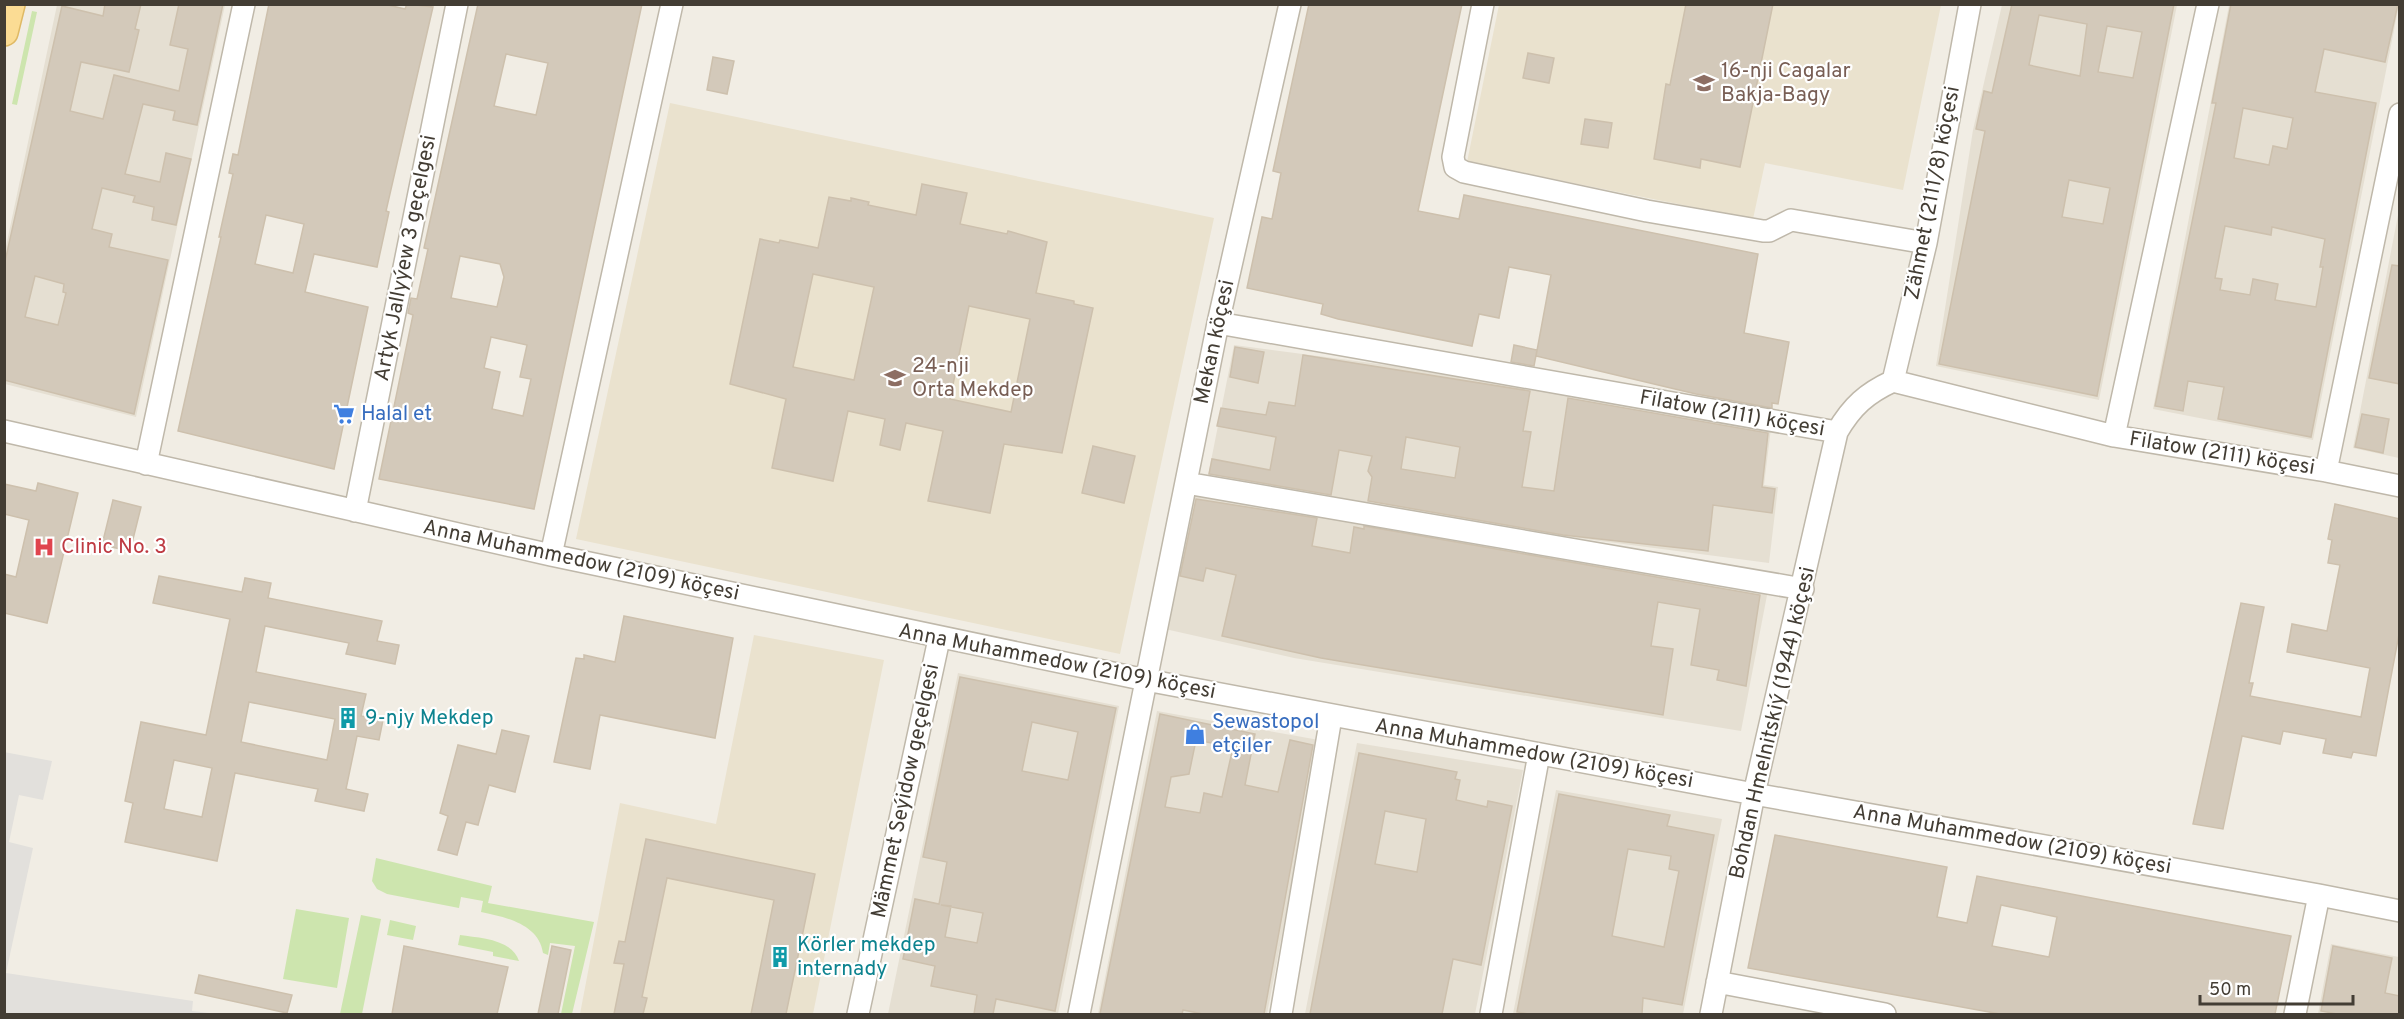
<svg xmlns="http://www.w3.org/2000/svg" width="2404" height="1019" font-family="Overpass,sans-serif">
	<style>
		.residential { fill: #e5dfd2 }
		.education { fill: #eae2ce }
		.green { fill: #cde5ae }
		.parking { fill: #e2e0dc }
		.building { fill: #d3c9ba; stroke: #cdc0ad; stroke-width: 1.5; fill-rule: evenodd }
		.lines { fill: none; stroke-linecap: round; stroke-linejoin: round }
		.minor-casing { stroke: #bfb8aa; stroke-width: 24 }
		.major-casing { stroke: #dfb964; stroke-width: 30 }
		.minor { stroke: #fff; stroke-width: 21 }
		.major { stroke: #fbdc94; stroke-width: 27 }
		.labels { text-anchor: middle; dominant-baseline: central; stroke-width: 4.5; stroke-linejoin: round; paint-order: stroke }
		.education-label { font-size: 21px; fill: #785e54; stroke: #fff; text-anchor: start }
		.street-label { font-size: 21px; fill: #433d34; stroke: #fff }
		.shop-label { font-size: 21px; fill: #366cbe; stroke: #fff; text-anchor: start }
		.health-label { font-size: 21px; fill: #be3a42; stroke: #fff; text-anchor: start }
		.culture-label { font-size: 21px; fill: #0d838f; stroke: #fff; text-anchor: start }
	</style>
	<rect width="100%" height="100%" fill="#f1ede4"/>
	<path class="residential" d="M57,5H225L136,417L5,384V251Z
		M2002,5H2177L2099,400L1936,366L1973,130Z
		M2229,5H2399L2313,440L2153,409Z
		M2399,210V458L2353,448Z
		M1234,345L1471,376L1771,428L1764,485L1778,487L1769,563L1500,528L1208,476Z
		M1194,496L1768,590L1741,731L1294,658L1165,629Z
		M958,673L1119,706L1058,1014H888Z
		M1157,711L1319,740L1267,1014H1098Z
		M1357,743L1523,770L1475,1014H1305Z
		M1556,790L1722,819L1683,1014H1513Z
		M2331,944L2399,957V1014H2318Z"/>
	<path class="education" d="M1499,5H1941L1903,190L1765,163L1753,219L1467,162Z
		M670,103L1214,218L1120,654L576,539Z
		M754,635L884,660L813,1014H580L620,803L716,824Z"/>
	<path class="green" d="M32,11L37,12L17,105L12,104Z
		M376,858L492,886L488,903L594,922L572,1014H561L575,946L550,943L548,955L543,953C539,924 505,917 481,912L483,901L461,897L459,908L387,894L377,889L372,881Z
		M296,909L349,918L337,988L283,979Z
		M361,915L381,919L362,1014H340Z
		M390,920L416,926L413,940L387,935Z
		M460,935C480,938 512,939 519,961L493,956V952L458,945Z"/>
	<path class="parking" d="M4,752L52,761L43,800L19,795L9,842L33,848L6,973L193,1001L192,1011L218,1014H5Z"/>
	<path class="building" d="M105,4H141L135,29L139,30L129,72L81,62L70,111L103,119L114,75L179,91L188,49L170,45L179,4H223L197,125L173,120L175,111L143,104L125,174L160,182L166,153L191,159L176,225L152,220L154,207L133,202L135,196L102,188L92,229L112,234L109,247L168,260L134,414L4,380V266L62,6L103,16ZM35,276L64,284L63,292L66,293L58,325L25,317Z
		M269,4H384L405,9L407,4L433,7L386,211L389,212L377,267L314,254L305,292L368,307L334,469L178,431L221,237H219L233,174L229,173L233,154L238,155ZM266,215L304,224L293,273L255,264Z
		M478,4H642L534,509L379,479L413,315L408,313L411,298L417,299L428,249L424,248ZM506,54L548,63L536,115L494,106ZM460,256L500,264L504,277L497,307L451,298ZM491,337L527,345L520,377L531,379L523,416L492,409L500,372L484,368Z
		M1309,4H1462L1418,211L1459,219L1464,195L1758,254L1744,333L1789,342L1778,404L1772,403V408L1696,394L1536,356L1551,275L1509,267L1499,318L1479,314L1472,346L1338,319L1321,314L1323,304L1247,288L1262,217L1272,219L1281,173L1273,171Z
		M1686,4H1773L1740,167L1701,159L1700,168L1654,159L1666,84L1670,85Z
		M2012,4H2174L2097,396L1939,364L1985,131L1976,129L1984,91L1992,93ZM2039,15L2087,24L2080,76L2029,65ZM2107,26L2142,32L2133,78L2098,72ZM2069,180L2110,188L2103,224L2062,217Z
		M2231,4H2398L2385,62L2324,49L2315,92L2376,103L2311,437L2218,419L2224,387L2188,381L2183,411L2155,406L2216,103H2212ZM2243,108L2293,118L2287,149L2273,146L2269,165L2234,158ZM2225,226L2271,235L2272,227L2325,239L2320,267H2323L2316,307L2275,300L2278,284L2253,279L2250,295L2220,290L2222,279L2215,278Z
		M1528,53L1554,58L1549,83L1523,78Z
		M713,57L734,61L727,94L707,90Z
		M1585,119L1612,123L1608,148L1581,144Z
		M922,184L967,193L960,224L1007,234L1008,231L1047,242L1036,293L1074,301V304L1093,308L1062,453L1004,444L990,513L928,501L943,431L906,423L900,450L880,445L885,419L848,411L833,481L772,468L786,399L730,384L760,239L779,243L780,240L818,248L829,197L851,201V198L869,202L868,205L916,215ZM813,274L874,287L854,380L793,367ZM969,306L1030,319L1011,412L950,399Z
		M2392,265L2400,266V384L2369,378Z
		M1514,345L1537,350L1534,366L1511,362Z
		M1235,347L1264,352L1258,383L1230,377Z
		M1303,355L1530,391L1523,431L1531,432L1522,487L1554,491L1568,398L1768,433L1762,487L1775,489L1772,513L1713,505L1708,551L1563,535L1368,501L1372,477L1368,471L1372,456L1339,450L1331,495L1209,474L1212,459L1270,470L1276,437L1217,426L1221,408L1266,415L1269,402L1295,406ZM1406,437L1460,447L1455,478L1401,469Z
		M2362,414L2389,419L2383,453L2355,447Z
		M1093,446L1135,456L1124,503L1082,493Z
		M38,483L78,493L47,623L4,613V574L16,577L29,520L4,514V484L36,491Z
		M1196,499L1317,518L1312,546L1350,553L1354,527L1364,529V526L1760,595L1746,686L1717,680L1719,670L1691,665L1700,609L1658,602L1651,646L1673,649L1663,715L1321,658L1222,636L1236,575L1206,568L1203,581L1180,576Z
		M113,500L141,507L130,551L102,545Z
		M2335,504L2400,519V629L2376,756L2353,752L2351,758L2323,753L2326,739L2283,731L2280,744L2242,736L2223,829L2193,824L2241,603L2264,607L2249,683H2253L2250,696L2361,717L2370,668L2287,652L2292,624L2327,631L2340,565L2328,563L2332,540L2328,539Z
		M159,576L242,592L245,578L271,583L268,598L382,621L377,641L399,645L395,664L346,654L349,643L265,626L256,672L366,694L361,716L383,720L379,740L357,736L346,789L368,794L364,811L315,801L318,789L235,773L217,861L125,842L133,803L125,801L141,722L206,735L230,619L153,603ZM249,702L335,719L327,760L241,742ZM174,760L212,768L202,817L164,809Z
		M624,616L733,638L715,738L600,715L590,769L554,762L576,658L584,659V655L615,662Z
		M960,677L1116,708L1055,1011L996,999L993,1014H974L977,995L931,986L935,966L903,959L915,899L939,904L947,862L923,857ZM1032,722L1078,732L1068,780L1022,771ZM941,905L983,913L977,943L945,937L951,906Z
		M1160,714L1255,734L1245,785L1278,792L1290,740L1313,745L1264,1014H1203L1183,1010L1182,1014H1100ZM1196,740L1233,747L1222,797L1204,793L1200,813L1165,807L1171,777L1189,774Z
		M502,730L529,736L515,792L489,785L478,825L466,822L457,855L438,850L448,816L440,813L458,745L496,754Z
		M1359,753L1457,772L1455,779L1460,780L1456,800L1487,807L1488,801L1512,806L1481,965L1453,959L1442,1014H1310ZM1385,811L1426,819L1417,872L1375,864Z
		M1559,794L1670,815L1667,826L1714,835L1682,1005L1643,998L1642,1014H1529L1517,1012ZM1628,849L1671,856L1669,869L1679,871L1664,947L1612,936Z
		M1775,835L1947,867L1937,917L1967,923L1977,876L2291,936L2275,1014H2000L1748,968ZM2001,905L2057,917L2049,957L1992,946Z
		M646,839L815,874L786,1014H751L774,900L667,878L642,997L647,998L643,1014H614L624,964L614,963L619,941L625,942Z
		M404,946L508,967L497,1014H392Z
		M552,946L571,950L558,1014H538Z
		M2333,946L2392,958L2385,993L2400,996V1014H2337L2321,1011Z
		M199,975L292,995L287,1013L195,993Z"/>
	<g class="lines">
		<defs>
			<path id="minor" d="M1483,4L1453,157L1455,167L1464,172L1647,211L1763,231H1769L1791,220L1926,243
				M1218,323L1837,432C1852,406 1867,393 1893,381L2114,436L2326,471L2400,486
				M1893,381L1926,243L1970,4
				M4,431L551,555L1146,680L1754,794L2319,895L2400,911
				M2114,436L2208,4
				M146,464L244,4
				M2326,471L2400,114
				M1186,483L1803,589
				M355,511L457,4
				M551,555L672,4
				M1717,982L1885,1014
				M858,1014L939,639
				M1079,1014L1218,323L1290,4
				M1281,1014L1331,717
				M1491,1014L1539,754
				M1711,1014L1754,794L1837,432
				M2295,1014L2319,895"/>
			<path id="major" d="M4,32L11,4"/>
		</defs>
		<use href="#minor" class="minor-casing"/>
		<use href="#major" class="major-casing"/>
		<use href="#minor" class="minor"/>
		<use href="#major" class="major"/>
	</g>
	<defs>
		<symbol id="school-bare" viewBox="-9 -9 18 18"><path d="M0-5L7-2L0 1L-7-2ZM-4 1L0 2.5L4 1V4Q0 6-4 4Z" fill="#8d6e63" stroke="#fff" stroke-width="2.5" paint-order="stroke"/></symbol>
		<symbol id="supermarket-bare" viewBox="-9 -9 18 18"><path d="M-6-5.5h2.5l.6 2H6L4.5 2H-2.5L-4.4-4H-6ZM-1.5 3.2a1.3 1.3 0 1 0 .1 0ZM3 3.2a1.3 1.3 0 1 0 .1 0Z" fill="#3f7fe0" stroke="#fff" stroke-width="2.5" paint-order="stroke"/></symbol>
		<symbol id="hospital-bare" viewBox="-9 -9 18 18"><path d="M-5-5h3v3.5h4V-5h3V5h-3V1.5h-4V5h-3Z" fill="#e0444e" stroke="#fff" stroke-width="2.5" paint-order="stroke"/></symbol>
		<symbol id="building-bare" viewBox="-9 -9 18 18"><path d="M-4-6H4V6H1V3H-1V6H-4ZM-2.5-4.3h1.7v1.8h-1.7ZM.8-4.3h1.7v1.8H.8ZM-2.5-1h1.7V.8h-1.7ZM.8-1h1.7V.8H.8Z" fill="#0f9aa8" stroke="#fff" stroke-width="2.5" paint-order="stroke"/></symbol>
		<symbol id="shop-bare" viewBox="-9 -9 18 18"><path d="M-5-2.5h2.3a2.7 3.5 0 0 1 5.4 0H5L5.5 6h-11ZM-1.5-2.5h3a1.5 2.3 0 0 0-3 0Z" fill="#3f7fe0" stroke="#fff" stroke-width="2.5" paint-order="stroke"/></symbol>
	</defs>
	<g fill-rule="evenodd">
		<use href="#school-bare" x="1689" y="68" width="30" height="30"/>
		<use href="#school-bare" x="880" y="363" width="30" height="30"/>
		<use href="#supermarket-bare" x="329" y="399" width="30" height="30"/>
		<use href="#hospital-bare" x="29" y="532" width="30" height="30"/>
		<use href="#building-bare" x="333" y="703" width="30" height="30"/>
		<use href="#shop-bare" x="1180" y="719" width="30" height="30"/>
		<use href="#building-bare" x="765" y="942" width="30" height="30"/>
	</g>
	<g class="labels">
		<g class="education-label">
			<text x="1721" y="71">16-nji Cagalar<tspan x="1721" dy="24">Bakja-Bagy</tspan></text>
			<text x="912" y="366">24-nji<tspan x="912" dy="24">Orta Mekdep</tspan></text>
		</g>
		<g class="street-label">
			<text transform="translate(1933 193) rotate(-79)">Zähmet (2111/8) köçesi</text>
			<text transform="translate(406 258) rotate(-79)">Artyk Jallyýew 3 geçelgesi</text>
			<text transform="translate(1215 342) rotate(-78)">Mekan köçesi</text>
			<text transform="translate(1732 414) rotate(10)">Filatow (2111) köçesi</text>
			<text transform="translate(2222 454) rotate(9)">Filatow (2111) köçesi</text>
			<text transform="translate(581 561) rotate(12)">Anna Muhammedow (2109) köçesi</text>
			<text transform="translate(1057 662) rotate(11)">Anna Muhammedow (2109) köçesi</text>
			<text transform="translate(1773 723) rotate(-77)">Bohdan Hmelnitskiý (1944) köçesi</text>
			<text transform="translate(1534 754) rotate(10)">Anna Muhammedow (2109) köçesi</text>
			<text transform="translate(906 791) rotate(-78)">Mämmet Seýidow geçelgesi</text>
			<text transform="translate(2012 840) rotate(10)">Anna Muhammedow (2109) köçesi</text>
		</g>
		<g class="shop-label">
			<text x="361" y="414">Halal et</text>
			<text x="1212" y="722">Sewastopol<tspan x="1212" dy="24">etçiler</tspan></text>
		</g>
		<g class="health-label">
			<text x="61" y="547">Clinic No. 3</text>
		</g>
		<g class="culture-label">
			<text x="365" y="718">9-njy Mekdep</text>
			<text x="797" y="945">Körler mekdep<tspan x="797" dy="24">internady</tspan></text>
		</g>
	</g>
	<rect width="2404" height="1019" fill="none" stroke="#433d34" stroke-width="12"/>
	<path d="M2200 995v9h153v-9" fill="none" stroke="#433d34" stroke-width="3"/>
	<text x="2209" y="995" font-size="18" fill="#433d34" stroke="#ffffff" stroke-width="4.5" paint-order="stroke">50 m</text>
</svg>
